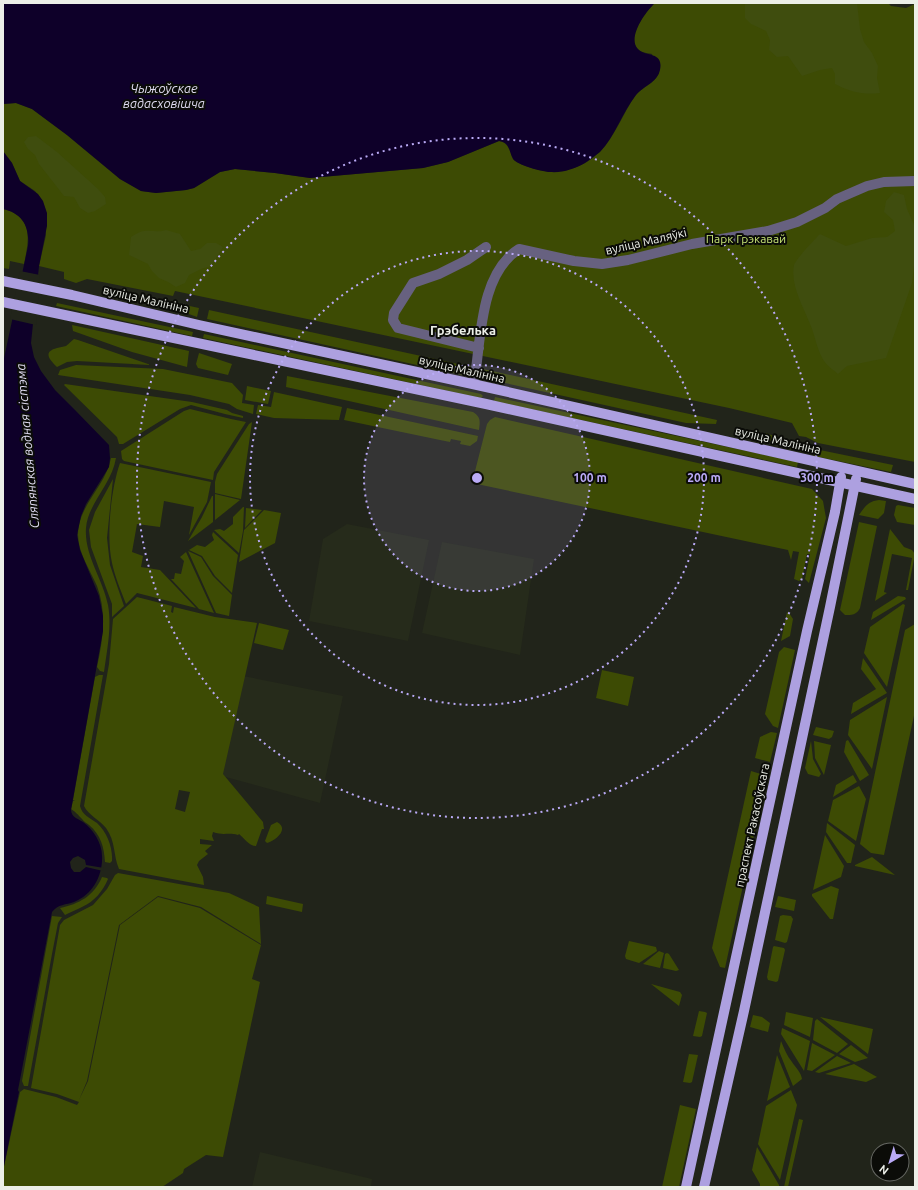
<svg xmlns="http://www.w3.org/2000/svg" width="918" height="1190" font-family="Ubuntu,sans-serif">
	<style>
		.built { fill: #262b1b }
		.green { fill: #3d4b04; fill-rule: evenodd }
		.forest { fill: #3f4d0e }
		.water { fill: #0e0029 }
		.pier { fill: #21241a }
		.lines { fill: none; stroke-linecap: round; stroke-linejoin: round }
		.minor { stroke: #676180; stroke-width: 10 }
		.major { stroke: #ada0e0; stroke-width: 10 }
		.ring { fill: none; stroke: #baaaf6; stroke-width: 2; stroke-dasharray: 2 4 }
		.labels { text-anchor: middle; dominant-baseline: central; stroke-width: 4; stroke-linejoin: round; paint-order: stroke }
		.park-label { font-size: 12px; fill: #c4e075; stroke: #0b0c08 }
		.street-label { font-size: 12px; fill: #ecefe8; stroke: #0b0c08 }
		.water-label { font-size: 13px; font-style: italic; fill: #dfdbf0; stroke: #0b0c08 }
		.neighbourhood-label { font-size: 13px; font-weight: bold; fill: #ecefe8; stroke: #0b0c08 }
		.centre { fill: #baaaf6; stroke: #0b0c08; stroke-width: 2 }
		.ring-label { font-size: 12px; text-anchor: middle; font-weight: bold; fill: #baaaf6; stroke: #0b0c08; stroke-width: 4; stroke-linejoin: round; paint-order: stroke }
	</style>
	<rect width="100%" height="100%" fill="#21241a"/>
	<path class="built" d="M347,524L429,540L408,641L309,621L323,539Z
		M442,542L534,559L520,655L422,633Z
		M218,671L343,696L320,803L222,776Z
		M260,1152L372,1179L371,1187H252Z"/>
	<path class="green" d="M655,3H888L891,6L906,8L915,4V462L818,443L806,437L799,436L792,423L729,408L175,291L173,296L87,279L76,283L64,279V272L39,266L46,235L42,201L35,191L20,181L12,163L3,151V104L16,103L32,109L67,135L120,179L141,191L156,193L186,190L194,188L220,172L235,169L275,173L310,178L423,168L448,162L499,141C512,143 509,158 519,163C549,178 583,173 605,146C617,131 624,112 635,96C642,87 654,84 659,73L652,54C646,53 640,52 637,48C627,36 646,11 655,3Z
		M3,209C34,216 29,240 24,264L10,261L9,269L3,268Z
		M171,302L199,308L197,317L170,307Z
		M57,303L193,332L192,336L56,306Z
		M209,310L472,367L469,376H467L207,319Z
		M72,325L189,351L187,367L132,352L73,331Z
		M204,334L481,394L483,396L481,398L203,338Z
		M74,339L78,340L151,365L77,361L67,362L57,367C50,360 42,352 57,348C60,347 63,347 66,346C69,344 71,341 74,339Z
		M199,353L232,364L228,375L198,368L196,364Z
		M76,365L163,369L232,383L243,395L242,403L254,405L253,414L237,409L229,404L190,395L58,375L60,370Z
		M483,369L717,420L716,424L686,423L487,379L484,376Z
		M287,376L473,412C481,417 480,421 479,430L286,387Z
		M65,384L192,402L227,410L232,413L243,416V418L225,414L191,405L180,409L123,444H119L117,437L64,385Z
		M247,386L271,391L268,404L245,400Z
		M274,392L342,407L339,420L274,418L256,414L258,405L271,407Z
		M495,397L798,462L797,467L494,401Z
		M347,408L478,436L477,441L470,446L460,444L461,441L451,439L450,442L440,440L344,420Z
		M190,409L231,419L246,422L214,472L213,480L124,461L122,459L121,451L184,411Z
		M495,417L812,489L823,501L826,518L809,583L805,579L810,554H807L802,579L799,581L794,579L799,552L793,551L791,560L788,550L472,483L487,424L490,420Z
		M252,422L241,499L215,493V482L217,474L249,424Z
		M766,433L800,446L802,449V452L780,446L765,438Z
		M815,449L893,465L891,472L814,456Z
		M111,458H116C112,484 88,503 86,528C84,555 103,579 108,605C112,626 107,650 104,672L100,671L97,667C103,639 107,613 97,586C90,570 78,552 78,535C78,505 106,486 111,458Z
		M120,463L211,482L207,502L189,535L194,507L164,501L160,527L137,524L132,552L143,556L141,567L160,570L196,608L137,593L126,604C121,591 115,577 112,563C106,536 111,489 120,463Z
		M113,479L107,538L110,565L124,606L112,617V604L91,547L89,530L95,512Z
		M215,494L240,500L215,520Z
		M212,496H213V522L188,541L202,517Z
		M879,500L886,501L884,513L878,519L859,515C865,506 869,501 879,500Z
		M898,505L915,508V525L897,522L894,515L896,506Z
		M243,507H244L243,531L239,553L214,530L220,529L224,531L233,524V517Z
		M246,508L262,510L245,528Z
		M264,510L281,513L275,543L239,562L244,530Z
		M859,522L877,526L860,608C857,615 851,615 845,615L840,610Z
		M890,529L904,547L912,550L915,554L908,590H906L912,558L892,554L884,592L887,593L875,601Z
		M213,532L238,555L232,593L215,576L202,556L189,550L197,545L205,547L214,540L212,535Z
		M188,551L201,557L213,576L232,595L229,616L216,613Z
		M186,552L214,613L199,609L171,579H174L175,573L181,574L184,561L180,557Z
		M898,596L905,597L906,599L871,620L873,612Z
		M137,597L172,606L171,612L173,613L174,607L215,617L257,623L223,774L263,822L264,829H262L256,846C249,846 244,838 239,834L238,835C228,832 224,836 213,832L212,836L214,841L200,839V844L212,845L205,851L208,854L199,861L197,865L203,877L204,885L119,869C113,855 116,842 106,828C100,820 88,815 84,806L109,664L113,619ZM179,790L190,792L185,812L175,809Z
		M903,604L905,605L887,687L864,653L870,627Z
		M787,612L789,613L793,619L790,636L781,641Z
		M259,623L289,630L283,650L254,643Z
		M915,624V711L884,855L871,853L860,844L905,630Z
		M784,647L795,650L778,728L773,726L765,714L779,652Z
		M863,658L887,693L851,714L853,703L876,689L861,669Z
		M602,670L634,677L628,706L596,698Z
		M99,675H103L80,806C82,815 90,818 97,823C107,832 113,848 112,861L110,863L105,862C104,847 101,835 89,825C87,823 84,822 82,819C78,815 76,812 71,809L73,801H75L73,800L95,677Z
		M887,697L872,769L848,735L850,720Z
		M816,727L834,731L832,737L829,739L813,735Z
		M771,732L777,733L770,762L755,758L760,737Z
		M848,740L869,775L860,781L844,752L846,741Z
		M811,741L813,759L821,774L819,777L808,774L805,768Z
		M814,741L831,745L824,775L815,758Z
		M751,771L767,776L725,968L720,967L712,948Z
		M853,775L857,782L833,797L836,785Z
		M859,786L866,799L856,841L828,821L833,800Z
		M277,822C290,829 275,841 267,843L265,841L271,825Z
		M827,823L855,845L851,863H847L826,832Z
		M825,835L844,866L841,877L813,890Z
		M872,857L895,875L855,866V865Z
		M118,873L229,893L259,907L261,944L201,907L158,896L119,925L87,1081L79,1100L88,1081L120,925L158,897L200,908L261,945L252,979L260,982L223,1157L206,1155L184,1169L183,1173L162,1187H3V1171L20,1092L24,1089L56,1097L77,1105L79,1102L57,1094L31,1088L60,925L64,920L93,905L107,889L115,875Z
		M102,877L107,878L108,879C103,891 94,902 82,907C77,910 70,912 65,915L60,908C79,904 94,896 102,877Z
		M831,886L839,889L833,919H830L812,896V894Z
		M267,896L303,904L302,912L266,904Z
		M778,896L796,900L794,911L775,907Z
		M783,915L791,916L793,919L787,942L785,943L775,940L780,916Z
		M52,916L62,917L58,923L52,954L28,1086H24L22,1081Z
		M629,941L656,947L657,951L639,963L626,959L625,956Z
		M774,946L784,948L785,950L778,981L776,982L768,980L767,977L773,947Z
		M659,951L664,953L660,968L643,964Z
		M667,953L669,954L679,970L676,971L663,968L665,954Z
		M651,984L680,992L682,995L679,1006Z
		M699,1011L705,1012L707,1013L702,1036L700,1037L693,1036Z
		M786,1012L813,1018L810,1037L784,1025Z
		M753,1015L762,1017L770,1023L768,1032L750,1027Z
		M820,1017L873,1029L868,1054Z
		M817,1019L848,1044L837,1053L813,1040L815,1021Z
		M782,1028L810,1041L804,1071L781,1034Z
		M781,1041C784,1048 787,1056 792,1062C796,1068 801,1072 802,1079L793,1086L779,1051Z
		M812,1043L835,1055L812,1071L807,1070Z
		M851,1045L868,1058L855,1062L839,1054Z
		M689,1054L698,1055L692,1082L690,1083L683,1082Z
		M777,1055L790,1087L767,1101Z
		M837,1056L851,1063L819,1073L815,1072Z
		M854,1064L877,1077L866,1082L825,1074Z
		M791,1090L797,1105L780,1180L758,1144L766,1106Z
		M680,1105L696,1109L679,1187H662Z
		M799,1119L803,1120L788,1187H784Z
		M757,1147L779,1185V1187H760V1184L752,1170Z"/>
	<path class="forest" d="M745,3H857L860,29L864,42L872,53L878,66L877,78L880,93C863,95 850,92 835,84V74L832,68L820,70L802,76L788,56L777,57L769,50L770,40L766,31L751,24L745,18Z
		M36,136L57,152L98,189L105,197L106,204L95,211L88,213L80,208L74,197L64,196L39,164L35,155L28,149L24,142L28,137Z
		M894,192L904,195L907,209L915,227V258L912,283L886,358L847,366L838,374C834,370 827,366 824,361C817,351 815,335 810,324C803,306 790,285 794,265C796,259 815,239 820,234L846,246L872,238L887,237L895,231L893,220L884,212L886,201Z
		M166,230L180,234L191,251L200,249L207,243H216L223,247L211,266L201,269L189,275L185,283L176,287L168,282L159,278L152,271L148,264L129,255L131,237C134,235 137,233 140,232C149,229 157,233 166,230Z"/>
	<path class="water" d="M3,3H655C646,11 628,36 637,48C644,58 664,50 660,70C657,83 643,86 636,95C622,113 615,136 600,152C595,156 590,159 585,163C574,169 563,173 550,172C543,172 517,165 513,159C509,152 510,142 499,141L448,162L423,168L310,178L275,173L235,169L220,172L194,188L186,190L156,193L141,191L120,179L67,135L32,109L16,103L3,104Z
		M3,151L12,163L20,181L38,194L43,201L47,213V226L39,266L31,343L34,357L41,371L55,390L75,410L109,445L110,458L109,467L86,504L81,516L77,535L80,550L99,596L103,616V631L71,810C72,818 77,818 83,822C93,829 102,843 102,856C103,875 93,895 74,902C66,905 58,904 52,912L18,1090L19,1092L3,1171V489L4,483L3,479V363L28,246C30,227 22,213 3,209Z"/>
	<path class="pier" d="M20,271L40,275L36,325L10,319Z
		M78,856L85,860L86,865L104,868L103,871L86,867L80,872H74L71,868L70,862L73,858Z"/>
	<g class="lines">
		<path class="minor" d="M479,348L398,328L393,320L394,313L413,283L439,274L467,260L486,247
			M474,384C481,342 479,274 519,249L574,261L602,264L628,260L692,244L768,231L797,222L825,208L837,199L867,186L884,182L915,181"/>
		<path class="major" d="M3,281L72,295L199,325L468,383L915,484
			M3,302L486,404L915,499
			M686,1187L807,631L835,512L841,477
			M704,1187L744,1011L830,607L856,479"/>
	</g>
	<circle cx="477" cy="478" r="113" fill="#baaaf6" fill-opacity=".12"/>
	<g class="ring">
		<circle cx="477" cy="478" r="113"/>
		<circle cx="477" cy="478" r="227"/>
		<circle cx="477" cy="478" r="340"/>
	</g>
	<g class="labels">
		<g class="park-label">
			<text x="746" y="238">Парк Грэкавай</text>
		</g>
		<g class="street-label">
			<text transform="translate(646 241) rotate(-13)">вуліца Маляўкі</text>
			<text transform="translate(146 299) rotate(13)">вуліца Малініна</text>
			<text transform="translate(462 369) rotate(13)">вуліца Малініна</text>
			<text transform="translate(778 440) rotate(13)">вуліца Малініна</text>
			<text transform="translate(752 825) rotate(-78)">праспект Ракасоўскага</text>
		</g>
		<g class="water-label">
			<text x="164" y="88">Чыжоўскае<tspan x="164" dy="15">вадасховішча</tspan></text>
			<text transform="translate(27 446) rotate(-95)">Сляпянская водная сістэма</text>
		</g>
		<g class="neighbourhood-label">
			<text x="463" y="330">Грэбелька</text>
		</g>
	</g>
	<circle cx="477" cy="478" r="6" class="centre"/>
	<g class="ring-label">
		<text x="590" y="482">100 m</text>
		<text x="704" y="482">200 m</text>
		<text x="817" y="482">300 m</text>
	</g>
	<rect width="918" height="1190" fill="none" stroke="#ecefe8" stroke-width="8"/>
	<g transform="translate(890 1162) rotate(218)"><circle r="19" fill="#0b0c08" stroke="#656762"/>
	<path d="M0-3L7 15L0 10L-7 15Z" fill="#baaaf6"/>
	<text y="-6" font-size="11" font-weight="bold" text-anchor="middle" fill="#ecefe8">N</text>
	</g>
</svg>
